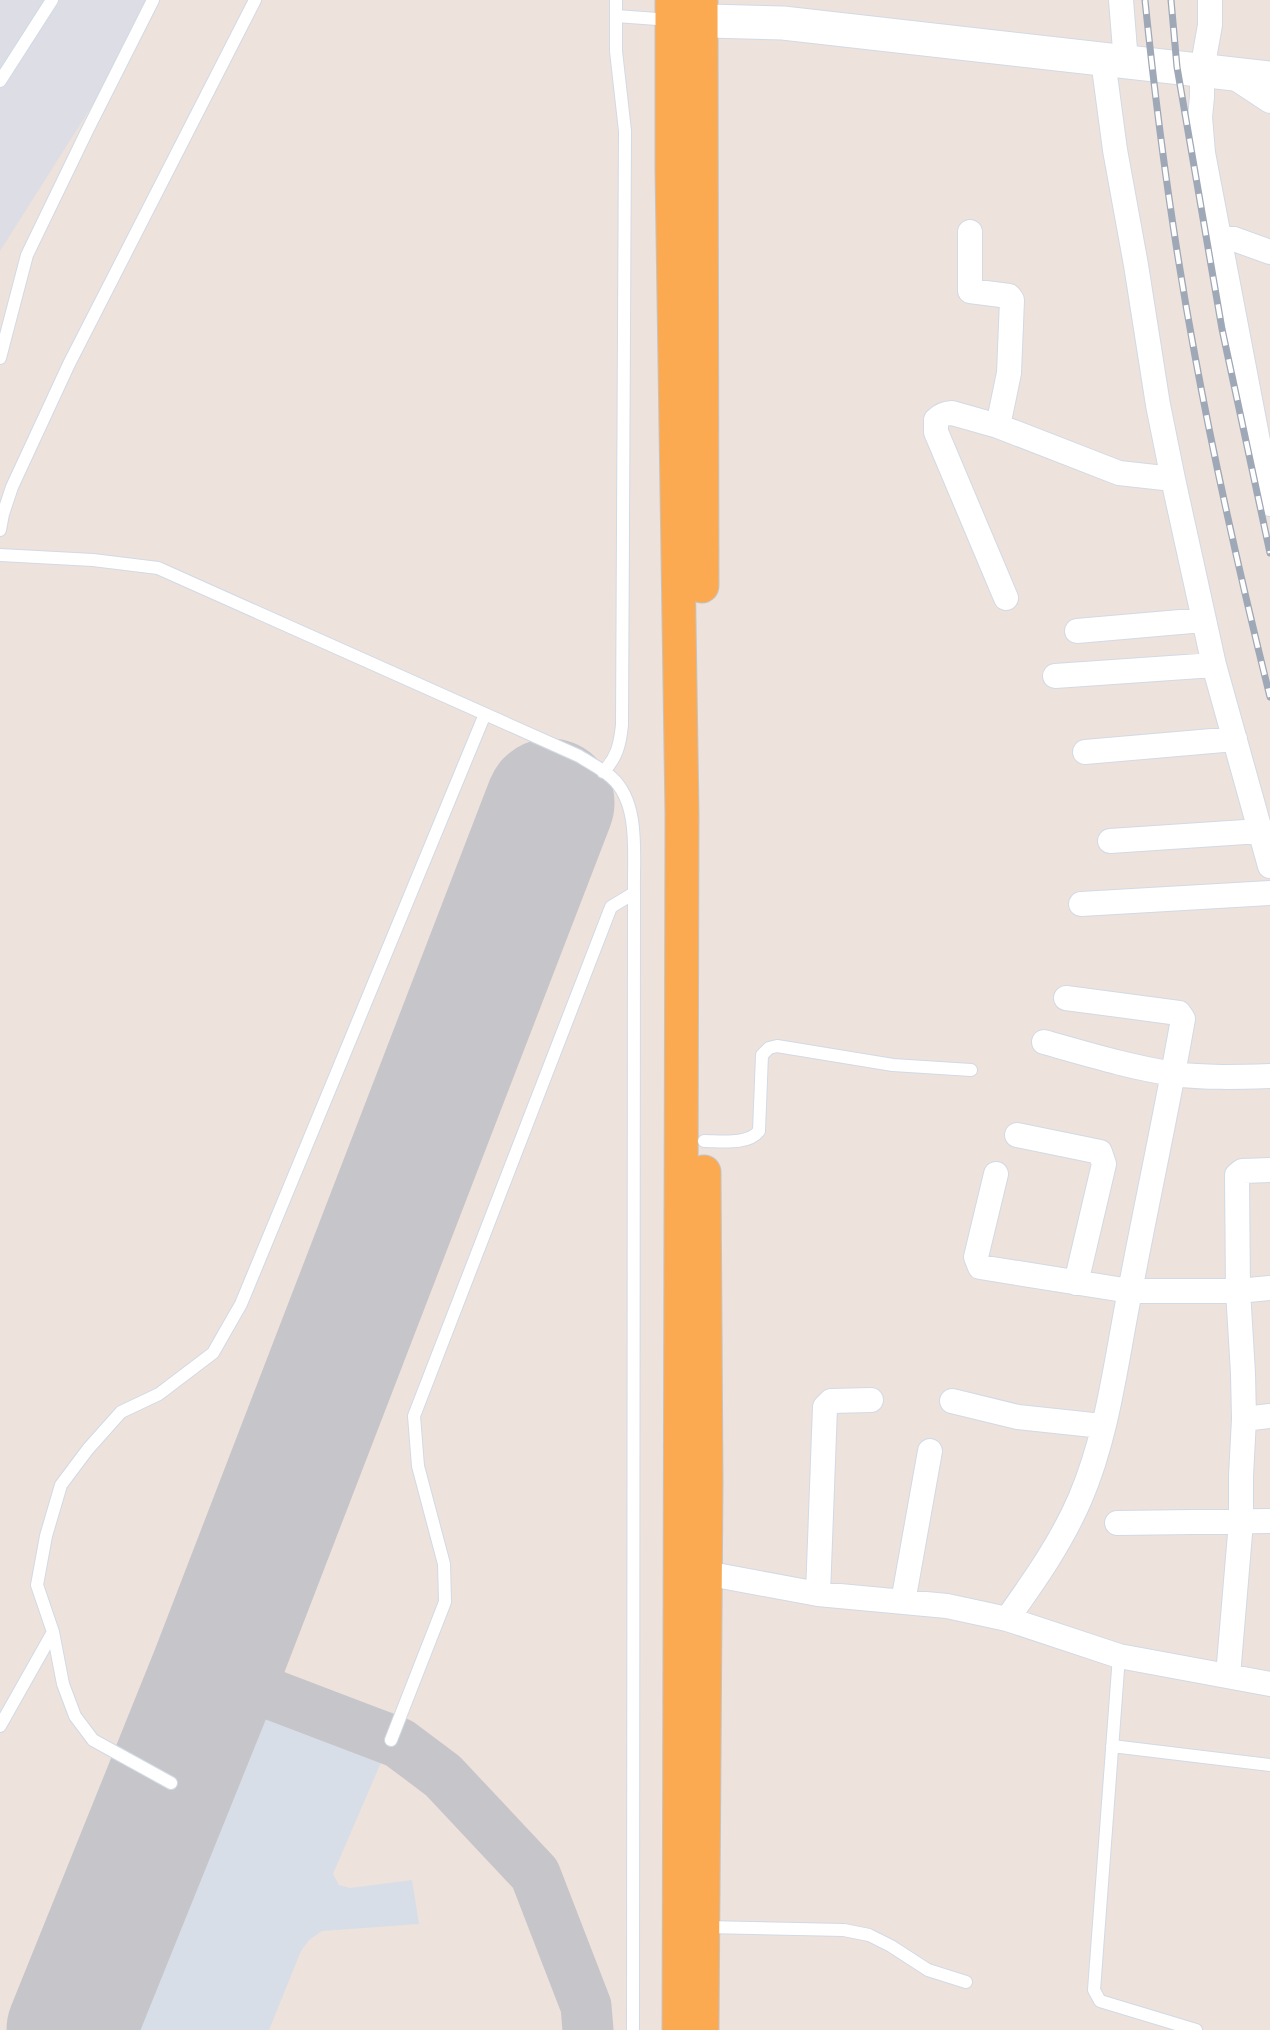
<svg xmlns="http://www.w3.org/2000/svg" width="1270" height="2030" viewBox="0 0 1270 2030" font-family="'PT Sans Narrow',sans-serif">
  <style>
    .industrial { fill: #dddde6 }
    .airport { fill: #d7dee7 }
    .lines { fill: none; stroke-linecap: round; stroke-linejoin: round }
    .taxiway { stroke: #c6c5ca; stroke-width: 51 }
    .runway { stroke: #c6c5ca; stroke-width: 129 }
    .lane-casing { stroke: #d1dae5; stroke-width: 14 }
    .street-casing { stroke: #d1dae5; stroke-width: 26 }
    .secondary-casing { stroke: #d1dae5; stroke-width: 35 }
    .primary-casing { stroke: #c4c4c4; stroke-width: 35 }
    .lane { stroke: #fff; stroke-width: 12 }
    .street { stroke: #fff; stroke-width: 24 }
    .secondary { stroke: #fff; stroke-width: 33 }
    .primary { stroke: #fcaa52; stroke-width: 33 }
    .rail-casing { stroke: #9ea8b7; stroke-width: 7 }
    .rail { stroke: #fff; stroke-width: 4.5; stroke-dasharray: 14; stroke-linecap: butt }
  </style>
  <rect width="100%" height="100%" fill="#eee2dc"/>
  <!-- industrial -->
  <path class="industrial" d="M0 0H159L0 251Z"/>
  <!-- airport -->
  <path class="airport" d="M275 1672 401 1716 333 1874 339 1885 350 1888 412 1880 419 1924 322 1931 309 1940 301 1951 269 2030H128Z"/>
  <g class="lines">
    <!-- taxiway -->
    <path class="taxiway" d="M215 1673 399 1743 443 1776 535 1874 586 2006 588 2030"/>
    <!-- runway -->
    <path class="runway" d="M71 2030 215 1673 550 803"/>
    <!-- lane casing -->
    <g class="lane-casing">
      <path id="lane" d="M616 16 671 20
        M0 81 52 0
        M0 358 27 255 87 131 153 0
        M0 530 3 514 12 487 69 364 255 0
        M0 555 93 560 158 568 579 756C590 763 602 769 611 777 641 803 633 857 634 893L633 2030
        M603 772C617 758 620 744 622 725L625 131 616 51V0
        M704 1141C721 1141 748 1145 759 1131L762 1055 769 1048 777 1046 893 1065 971 1070
        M1119 1656 1094 1990 1100 2001 1196 2030
        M0 1726 53 1632
        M391 1740 445 1602 444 1564 418 1466 414 1416 611 907 634 893
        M1112 1746 1270 1765
        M171 1783 93 1740 75 1716 63 1684 53 1632 37 1585 46 1536 61 1485 88 1449 121 1412 159 1394 213 1353 241 1304 485 714
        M704 1927 844 1930 869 1935 891 1946 928 1970 966 1982"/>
    </g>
    <!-- street casing -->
    <g class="street-casing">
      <path id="street" d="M1121 0 1126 62
        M1210 0V25L1202 70V97L1200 117 1203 153 1270 504
        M1103 60 1115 150 1136 265 1158 405 1173 479 1214 665 1270 866
        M1232 76 1270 101
        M970 232V291L1009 296 1012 300 1009 373 998 426
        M1218 237 1234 239 1270 252
        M1006 598 936 432V420C941 415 945 413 952 413L998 426 1119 473 1173 479
        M1077 631 1203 620
        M1055 676 1214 665
        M1085 752 1235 739
        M1110 841 1260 831
        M1081 904 1270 893
        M1044 1042C1087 1054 1129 1067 1174 1074 1205 1078 1238 1077 1270 1076
        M1017 1135 1100 1152 1104 1164 1076 1283
        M996 1174 976 1257 980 1267 1130 1291H1238L1270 1288
        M952 1401 1018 1417 1102 1426
        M1244 1419 1270 1416
        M1117 1523 1270 1521
        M692 1567 705 1573 818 1594 947 1606 1007 1619 1119 1656 1270 1684
        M818 1594 825 1407 831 1401 871 1400
        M903 1602 930 1451
        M1007 1619C1034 1581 1061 1543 1080 1499 1108 1434 1116 1361 1130 1291 1147 1201 1167 1110 1183 1019L1179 1013 1066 998
        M1228 1676 1241 1522V1476L1244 1419 1243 1373 1238 1291 1237 1175 1242 1171 1270 1170"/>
    </g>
    <!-- secondary casing -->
    <g class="secondary-casing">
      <path id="secondary" d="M672 20 783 23 1270 78"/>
    </g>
    <!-- primary casing -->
    <g class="primary-casing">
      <path id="primary" d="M672 0V170L682 814 679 2030
        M701 0 702 586
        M702 2030 706 1481 704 1172"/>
    </g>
    <!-- lane -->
    <use href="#lane" class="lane"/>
    <!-- street -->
    <use href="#street" class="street"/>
    <!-- secondary -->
    <use href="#secondary" class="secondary"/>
    <!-- primary -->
    <use href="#primary" class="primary"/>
    <!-- rail casing -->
    <g class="rail-casing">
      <path id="rail" d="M1145 0C1157 119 1173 238 1195 356 1216 470 1242 584 1270 697
        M1171 0 1177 67 1222 329 1270 553"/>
    </g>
    <!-- rail -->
    <use href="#rail" class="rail"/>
  </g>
</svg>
